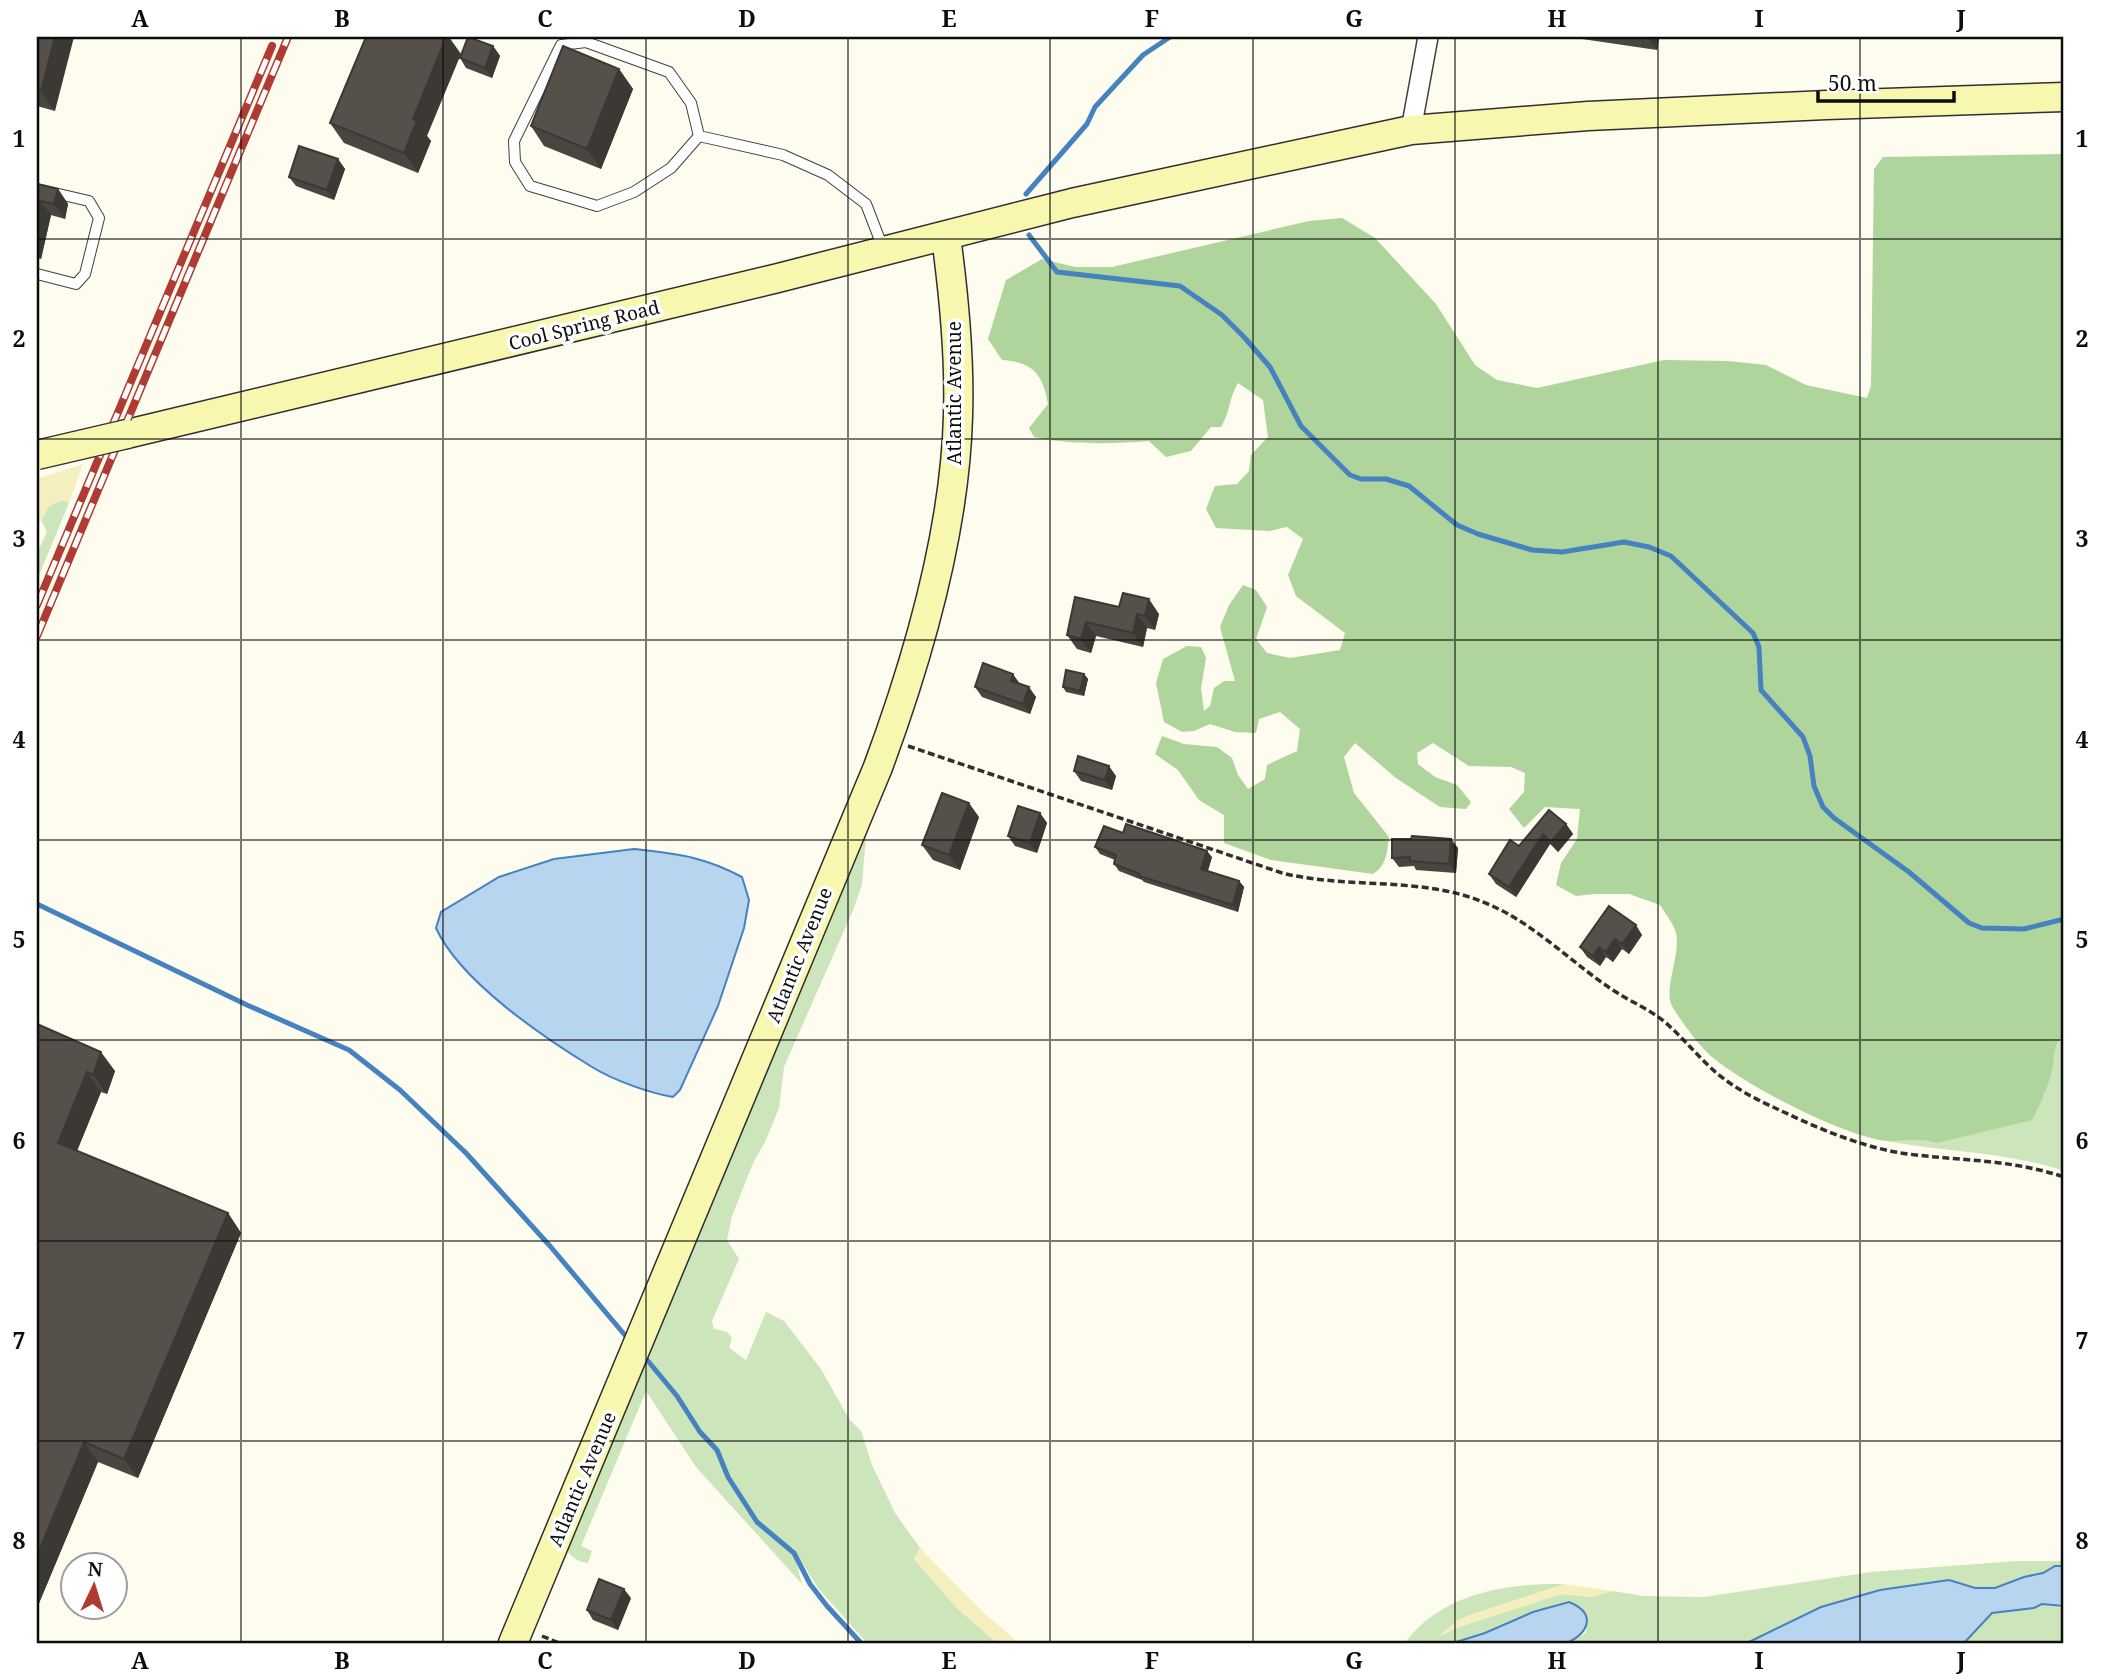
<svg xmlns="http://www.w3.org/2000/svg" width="2101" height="1680" viewBox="0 0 2101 1680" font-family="'Noto Serif',serif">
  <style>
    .green { fill: #cce5bb }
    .forest { fill: #afd49c }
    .sand { fill: #f5efbf }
    .water { fill: #b8d5f0; stroke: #4681c0; stroke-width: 2 }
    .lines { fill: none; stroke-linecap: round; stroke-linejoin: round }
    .stream { stroke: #4681c0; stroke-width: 5 }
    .service-casing { stroke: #404040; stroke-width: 12 }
    .minor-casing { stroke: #404040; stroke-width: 22 }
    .secondary-casing { stroke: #2f2f2f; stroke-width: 31 }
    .path { stroke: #2f2f2f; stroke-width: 3.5; stroke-dasharray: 7 3.5; stroke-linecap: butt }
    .service { stroke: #fff; stroke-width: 10 }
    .minor { stroke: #fff; stroke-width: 19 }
    .secondary { stroke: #f7f7b0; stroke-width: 28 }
    .rail-casing { stroke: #b03b32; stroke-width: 8 }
    .rail { stroke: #fff; stroke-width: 5; stroke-dasharray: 16; stroke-linecap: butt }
    .secondary-bridge-casing { stroke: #2f2f2f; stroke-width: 31; stroke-linecap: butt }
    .secondary-bridge { stroke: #f7f7b0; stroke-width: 28 }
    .wall { fill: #494540 }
    .shaded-wall { fill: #3c3834 }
    .building { fill: #55504a; stroke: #3c3834; stroke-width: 2 }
    .grid { fill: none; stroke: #0d0d0d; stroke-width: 2; stroke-opacity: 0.55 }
    .labels { text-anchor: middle; stroke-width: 7; stroke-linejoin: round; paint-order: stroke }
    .street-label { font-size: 19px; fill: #0d0d0d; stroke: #fff }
    .neatline { fill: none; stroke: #0d0d0d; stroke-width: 2.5 }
    .grid-label { font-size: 23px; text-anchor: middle; font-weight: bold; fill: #0d0d0d }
  </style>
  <rect width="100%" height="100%" fill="#fdfcef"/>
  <!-- green -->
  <path class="green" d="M62 500 69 503 37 580V553L47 532 41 520 49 506Z
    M868 814 862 884 854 908 784 1067 779 1108 765 1142 753 1163 732 1216 727 1240 739 1259 712 1321 714 1329 727 1332 732 1338 729 1348 746 1360 766 1312 784 1321 821 1369 849 1419 861 1431 872 1465 895 1513 920 1548 914 1559 957 1608 997 1643H867L818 1588 792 1546 802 1584 696 1467 646 1391 581 1546 592 1551 588 1563C578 1562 570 1557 566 1548Z
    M2064 1034V1171C2005 1151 1941 1152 1880 1140L1922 1138 1937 1142 2044 1096 2052 1070 2055 1044Z
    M2016 1561H2064V1566H2055L2043 1573 2024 1577 1995 1588H1975L1949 1580 1880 1590 1821 1607 1747 1643H1567L1586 1633 1587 1624 1569 1602 1533 1612 1485 1633 1453 1643H1405C1441 1593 1508 1583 1565 1584L1470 1615 1457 1621 1440 1636 1459 1627 1561 1594 1592 1597 1612 1591 1644 1596 1704 1597 1871 1572Z
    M2042 1604 2064 1606V1643H1964L1992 1613 2033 1608Z"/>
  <!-- forest -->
  <path class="forest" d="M2064 154V1034C2051 1048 2056 1054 2052 1071 2048 1088 2040 1104 2032 1120L1937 1143C1916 1136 1898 1143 1879 1140 1834 1131 1747 1086 1712 1057 1700 1047 1680 1020 1672 1006 1663 989 1681 956 1676 933 1673 923 1665 913 1660 905L1629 894H1594L1576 896 1556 885 1561 863 1577 839 1580 809 1545 807 1524 828 1509 809 1524 792 1525 773 1511 767 1469 766 1433 743 1417 753 1418 764 1435 777 1457 785 1471 802 1466 809 1440 807 1396 778 1355 743 1344 757 1354 793 1389 837C1387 852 1387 865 1373 874L1271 860 1224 843V815L1199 800 1178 770 1155 754 1162 736 1184 744 1217 747 1232 758 1238 775 1248 789 1265 779 1267 765 1297 751 1300 729 1280 712 1259 719 1256 733 1235 732 1210 724 1194 731 1182 732 1164 722 1156 683 1163 659 1187 646 1201 647 1206 658 1201 688 1204 711 1210 706 1214 688 1224 681H1235L1220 627 1229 605 1243 585 1256 590 1267 607 1256 639 1267 653 1290 658 1340 650 1345 633 1296 596 1288 575 1303 539 1287 527 1269 531 1216 528 1206 509 1215 486 1237 484 1249 471 1251 455 1268 437 1263 400 1238 383C1229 398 1230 412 1221 427H1211L1191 451 1166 457 1149 441C1110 444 1073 445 1034 437L1029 428 1048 404C1043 374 1033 362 1002 360L988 339 1006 280 1042 259 1075 267H1112L1309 221 1342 218 1375 238 1436 304 1475 365 1497 380 1537 388 1664 360 1728 361 1766 365 1806 385 1867 398 1871 386 1874 169 1883 157Z"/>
  <!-- sand -->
  <path class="sand" d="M83 464 69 503 62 500 49 506 41 520 37 524C37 508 40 493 37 479Z
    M920 1548 983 1612 1019 1643H997L957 1608 914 1559Z
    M1565 1584 1612 1591 1592 1597 1561 1594 1459 1627 1436 1638 1457 1621 1470 1615Z"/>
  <!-- water -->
  <path class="water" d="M634 849C677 854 703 856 742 877L749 900 744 928 718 1006 680 1090 673 1097C649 1093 613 1080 592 1067 543 1037 460 981 436 928L441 912 499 877 554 859Z
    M2055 1566H2064V1606L2042 1604 2034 1608 1992 1613 1964 1643H1747L1821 1607 1880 1590 1949 1580 1975 1588H1995L2024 1577 2043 1573Z
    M1569 1602C1596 1613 1590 1632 1567 1643H1453L1485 1633 1533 1612Z"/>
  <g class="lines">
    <!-- stream -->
    <path class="stream" d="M1026 194 1087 124 1095 107 1143 55 1170 37
      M1029 235 1057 272 1180 286 1222 315 1244 337 1270 367 1301 426 1350 475 1361 479H1386L1409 486 1457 525 1478 534 1532 550 1562 552 1624 542 1649 547 1671 556 1753 633 1759 647 1761 690 1803 737 1810 756 1814 786 1823 807 1834 818 1909 872 1969 923 1982 928 2024 929 2064 919
      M37 904 247 1005 349 1050 400 1090 466 1153 550 1246 629 1340
      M643 1355 677 1396 700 1432 717 1450 728 1477 757 1522 794 1553 810 1584 827 1606 861 1643"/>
    <!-- service casing -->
    <g class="service-casing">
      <path id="service" d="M586 42 669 72 691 103 699 136 671 168 634 192 597 206 530 186 515 162 514 141 561 45Z
        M699 136 783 155 828 175 866 204 883 248
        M37 189 89 201 99 218 85 274 76 284 37 274"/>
    </g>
    <!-- minor casing -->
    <g class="minor-casing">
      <path id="minor" d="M1411 130 1428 37"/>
    </g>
    <!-- secondary casing -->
    <g class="secondary-casing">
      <path id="secondary" d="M127 434 778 278 1072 203 1411 130 1588 116 1826 105 2064 97
        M513 1643 878 767C918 659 955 532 958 416 960 356 954 296 946 237"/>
    </g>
    <!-- path -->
    <path class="path" d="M908 746 1282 873C1350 890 1425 875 1490 905 1535 924 1575 966 1616 992 1633 1003 1651 1010 1666 1023 1682 1037 1695 1053 1711 1068 1728 1084 1751 1097 1773 1107 1815 1127 1862 1148 1908 1154 1962 1161 2010 1159 2064 1177
      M542 1636 559 1643"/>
    <!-- service -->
    <use href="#service" class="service"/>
    <!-- minor -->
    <use href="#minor" class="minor"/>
    <!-- secondary -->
    <use href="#secondary" class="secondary"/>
    <!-- rail casing -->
    <g class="rail-casing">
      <path id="rail" d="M37 605 272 46
        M37 636 288 37"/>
    </g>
    <!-- rail -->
    <use href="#rail" class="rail"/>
    <!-- secondary-bridge casing -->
    <g class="secondary-bridge-casing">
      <path id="secondary-bridge" d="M37 455 127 434"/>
    </g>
    <!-- secondary-bridge -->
    <use href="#secondary-bridge" class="secondary-bridge"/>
  </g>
  <!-- wall -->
  <path class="wall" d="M37 37 55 111 37 106Z
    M1581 37H1659L1657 50 1582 39Z
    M493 46 500 56 492 78 466 68 460 58Z
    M619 69 633 89 601 169 544 146 531 126Z
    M330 123 427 136 431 141 418 173 344 143Z
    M338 159 345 169 334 200 296 186 289 177Z
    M37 184 58 189 68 204 65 219 51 215 41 259 37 258Z
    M1075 597 1119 607 1159 614 1155 630 1147 628 1143 647 1096 636 1091 653 1077 649 1067 635Z
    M1084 674 1088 679 1084 696 1066 692 1063 687Z
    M1020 684 1036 697 1030 714 982 697 975 687Z
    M1074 771 1116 776 1112 790 1081 781Z
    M1040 813 1047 823 1037 853 1015 846 1008 836Z
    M979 817 960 870 933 860 922 845Z
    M1566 824 1573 834 1558 852 1550 844 1516 897 1496 884 1489 874 1519 846Z
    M1123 833 1212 857 1208 871 1239 881 1244 887 1238 912 1144 882 1142 880 1119 871 1114 864 1115 860 1100 854 1095 847Z
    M1458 848 1456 873 1416 870 1414 866 1399 867 1392 858Z
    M1609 906 1642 935 1629 954 1622 949 1613 962 1606 957 1600 966 1587 957 1580 947Z
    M37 1024 115 1071 107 1094 101 1092 77 1151 228 1213 241 1233 138 1478 98 1462 37 1608Z
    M631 1598 618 1630 593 1620 587 1610Z"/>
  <!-- shaded-wall -->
  <path class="shaded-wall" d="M55 37H74L55 111 41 91Z
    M446 37H449L461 54 427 136 431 141 418 173 404 153 413 119Z
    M1648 37H1659L1657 50Z
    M493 46 500 56 492 78 485 68Z
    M619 69 633 89 601 169 587 149Z
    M338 159 345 169 334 200 327 190Z
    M58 189 68 204 65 219 54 204Z
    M40 201 51 215 41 259 37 253V216Z
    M1149 599 1159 614 1155 630 1145 616Z
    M1137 614 1147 628 1143 647 1133 633Z
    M1086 622 1096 636 1091 653 1081 639Z
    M1013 674 1020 684 1011 681Z
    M1084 674 1088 679 1084 696 1080 691Z
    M1029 687 1036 697 1030 714 1023 704Z
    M1109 766 1116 776 1112 790 1105 780Z
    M969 803 979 817 960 870 949 855Z
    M1040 813 1047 823 1037 853 1030 843Z
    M1566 824 1573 834 1558 852 1551 842Z
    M1543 834 1550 844 1516 897 1509 887Z
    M1451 839 1458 848 1456 873 1449 864Z
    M1207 851 1212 857 1206 875 1201 869Z
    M1239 881 1244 887 1238 912 1233 905Z
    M1636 925 1642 935 1629 954 1622 944Z
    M1615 939 1622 949 1613 962 1606 952Z
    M1599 947 1606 957 1600 966 1593 956Z
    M101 1052 115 1071 107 1094 93 1075Z
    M87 1072 101 1092 72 1163 58 1143Z
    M228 1213 241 1233 138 1478 124 1459Z
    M84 1442 98 1462 37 1608V1556Z
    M624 1589 631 1598 618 1630 611 1620Z"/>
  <!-- building -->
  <path class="building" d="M37 37H55L41 91 37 90Z
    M366 37H446L413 119 417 121 404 153 330 123Z
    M468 37 493 46 485 68 460 58Z
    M563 46 619 69 587 149 531 126Z
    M299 146 338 159 327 190 289 177Z
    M37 184 58 189 54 204 40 201 37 216Z
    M1123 593 1149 599 1145 616 1137 614 1133 633 1086 622 1081 639 1067 635 1075 597 1119 607Z
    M983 663 1013 674 1011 681 1029 687 1023 704 975 687Z
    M1066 670 1084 674 1080 691 1063 687Z
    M1078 756 1109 766 1105 780 1074 771Z
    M942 793 969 803 949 855 922 845Z
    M1018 806 1040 813 1030 843 1008 836Z
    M1549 810 1566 824 1551 842 1543 834 1509 887 1489 874 1510 840 1519 846Z
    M1126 824 1207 851 1201 869 1239 881 1233 905 1139 876 1140 874 1114 864 1116 855 1095 847 1104 826 1123 833Z
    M1412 836 1451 839 1449 864 1410 861V857L1392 858V839H1411Z
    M1609 906 1636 925 1622 944 1615 939 1606 952 1599 947 1593 956 1580 947Z
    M37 1024 101 1052 93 1075 87 1072 58 1143 228 1213 124 1459 84 1442 37 1556Z
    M599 1579 624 1589 611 1620 587 1610Z"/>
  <!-- grid -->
  <path class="grid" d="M241 37V1643M443 37V1643M646 37V1643M848 37V1643M1050 37V1643M1253 37V1643M1455 37V1643M1658 37V1643M1860 37V1643M37 239H2064M37 439H2064M37 640H2064M37 840H2064M37 1040H2064M37 1241H2064M37 1441H2064"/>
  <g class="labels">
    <!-- street labels -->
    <g class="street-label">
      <text transform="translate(584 325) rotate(-14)" y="7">Cool Spring Road</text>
      <text transform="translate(954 393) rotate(-90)" y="7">Atlantic Avenue</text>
      <text transform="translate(799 955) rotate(-68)" y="7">Atlantic Avenue</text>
      <text transform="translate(582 1479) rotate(-67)" y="7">Atlantic Avenue</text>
    </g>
  </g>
  <!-- border -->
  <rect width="2101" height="1680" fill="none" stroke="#ffffff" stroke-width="77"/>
  <!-- north arrow -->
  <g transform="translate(94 1586) rotate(4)"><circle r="33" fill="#ffffff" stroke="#9e9e9e" stroke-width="2"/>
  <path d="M0-5L12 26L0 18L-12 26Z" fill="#b03b32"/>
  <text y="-10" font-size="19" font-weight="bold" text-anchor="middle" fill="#0d0d0d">N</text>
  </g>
  <!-- scale -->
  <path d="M1818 91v10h136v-10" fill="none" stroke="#0d0d0d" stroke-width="3.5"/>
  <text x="1828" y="91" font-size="21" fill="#0d0d0d" stroke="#ffffff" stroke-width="5" paint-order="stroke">50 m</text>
  <rect x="38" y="38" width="2024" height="1604" class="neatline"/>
  <g class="grid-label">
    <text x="140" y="27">A</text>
    <text x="342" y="27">B</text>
    <text x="545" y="27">C</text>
    <text x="747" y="27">D</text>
    <text x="949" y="27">E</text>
    <text x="1152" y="27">F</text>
    <text x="1354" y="27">G</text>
    <text x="1557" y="27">H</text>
    <text x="1759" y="27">I</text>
    <text x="1961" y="27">J</text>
    <text x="19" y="147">1</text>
    <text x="2082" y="147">1</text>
    <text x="19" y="347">2</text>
    <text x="2082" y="347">2</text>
    <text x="19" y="547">3</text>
    <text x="2082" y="547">3</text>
    <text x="19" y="748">4</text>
    <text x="2082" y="748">4</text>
    <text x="19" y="948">5</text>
    <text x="2082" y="948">5</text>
    <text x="19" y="1149">6</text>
    <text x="2082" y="1149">6</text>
    <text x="19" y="1349">7</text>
    <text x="2082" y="1349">7</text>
    <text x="19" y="1549">8</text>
    <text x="2082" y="1549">8</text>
    <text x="140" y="1669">A</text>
    <text x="342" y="1669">B</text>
    <text x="545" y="1669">C</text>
    <text x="747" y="1669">D</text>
    <text x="949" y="1669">E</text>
    <text x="1152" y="1669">F</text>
    <text x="1354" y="1669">G</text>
    <text x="1557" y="1669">H</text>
    <text x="1759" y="1669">I</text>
    <text x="1961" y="1669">J</text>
  </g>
</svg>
